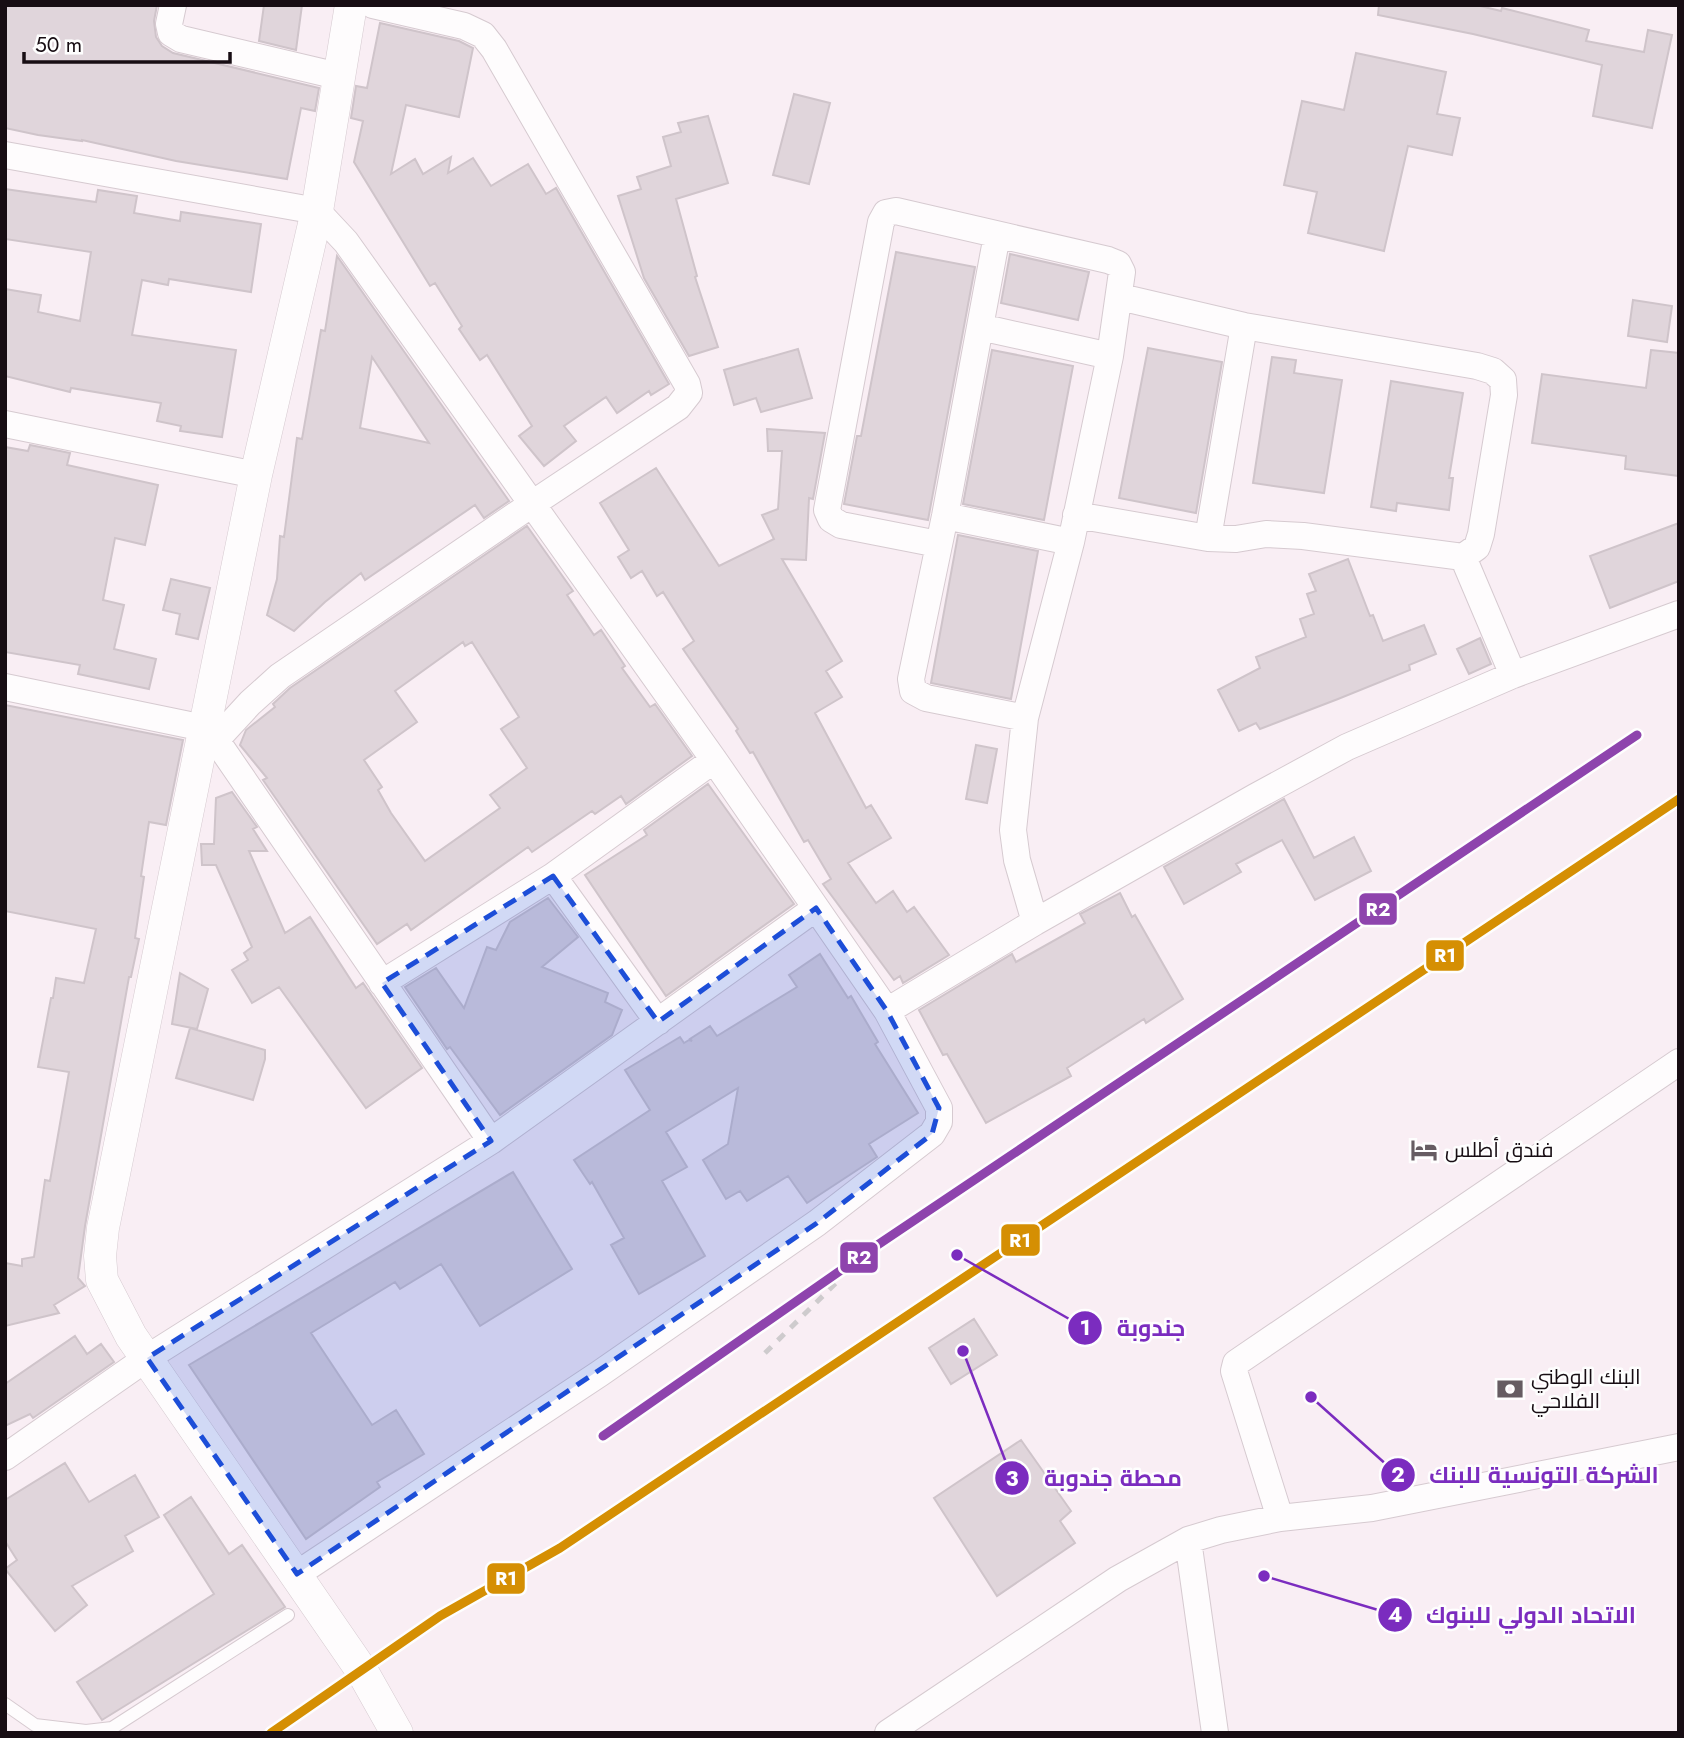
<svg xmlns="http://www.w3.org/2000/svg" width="1684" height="1738" viewBox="0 0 1684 1738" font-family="Jost,Cairo,sans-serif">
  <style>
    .building { fill: #e0d5db; stroke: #cfc4ca; stroke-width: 2; fill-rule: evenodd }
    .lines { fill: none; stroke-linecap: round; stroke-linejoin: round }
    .service-casing { stroke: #d6cad0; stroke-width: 14 }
    .minor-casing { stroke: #d6cad0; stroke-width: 28 }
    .tertiary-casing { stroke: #d6cad0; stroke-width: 33 }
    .service { stroke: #fefcfd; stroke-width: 12 }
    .minor { stroke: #fefcfd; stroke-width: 26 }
    .tertiary { stroke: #fefcfd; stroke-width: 32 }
    .rail { stroke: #cecbcd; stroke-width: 5; stroke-dasharray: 9 9; stroke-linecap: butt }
    .rail-1-casing { stroke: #fefefe; stroke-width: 14 }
    .rail-2-casing { stroke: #fefefe; stroke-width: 14 }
    .rail-1 { stroke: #d58f03; stroke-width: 9 }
    .rail-2 { stroke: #8e44ad; stroke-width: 9 }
    .marked { fill: #1d4ed8; fill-opacity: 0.2; stroke: #1d4ed8; stroke-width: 5; stroke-dasharray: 14 9; stroke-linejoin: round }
    .labels { text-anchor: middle; stroke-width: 5; stroke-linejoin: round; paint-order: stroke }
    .poi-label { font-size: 21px; fill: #170d13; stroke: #fefefe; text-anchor: start }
    .leader { fill: none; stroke: #7b2cbf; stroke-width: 2.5 }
    .callout-dot { fill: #7b2cbf; stroke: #fefefe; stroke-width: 2.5 }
    .mark-label { font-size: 21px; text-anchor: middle; font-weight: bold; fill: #fff }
    .callout-label { font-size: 23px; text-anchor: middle; font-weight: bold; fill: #7b2cbf; stroke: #fefefe; stroke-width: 5; stroke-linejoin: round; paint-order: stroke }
    .line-badge { stroke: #fefefe; stroke-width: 2.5 }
    .badge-label { font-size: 19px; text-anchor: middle; font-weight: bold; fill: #fff }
  </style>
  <rect width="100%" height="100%" fill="#f9eef4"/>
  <!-- building -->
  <path class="building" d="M5 5H157L154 21 156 37 162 46 173 53 319 88 315 111 301 108 287 179 176 161 82 140V141L38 135 5 128Z
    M264 5H302L296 50 259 41Z
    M1379 5H1476L1501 11 1502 8 1589 30 1586 41 1644 52 1648 30 1672 35 1652 128 1593 116 1602 65 1473 34 1378 15Z
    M380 23 459 41 473 48 459 117 406 105 391 174 415 159 423 174 451 157 448 173 473 158 491 186 528 164 546 194 556 188 669 384 651 395 649 391 617 413 606 397 564 426 576 441 544 466 519 436 532 426 487 355 480 360 459 329 462 326 435 283 430 286 354 162 363 121 351 118 356 86 367 88Z
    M1356 53 1446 72 1437 114 1460 118 1452 155 1408 146 1384 251 1308 233 1317 192 1284 185 1302 101 1344 110Z
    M794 94 830 103 809 184 773 175Z
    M708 116 728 183 676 199 697 276 695 277 718 347 689 356 644 278 618 196 641 189 637 177 671 166 663 137 681 132 678 123Z
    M5 189 96 202 98 190 137 196 134 213 180 221 181 212 261 224 251 292 169 279 168 285 142 280 132 335 236 350 222 437 180 431 181 426 157 421 161 403 71 388 70 392 5 376V289L41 295 38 312 80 321 91 252 5 239Z
    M896 252 975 267 928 520 844 504 857 436H861Z
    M1010 254 1089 272 1078 320 1001 303Z
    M337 256 509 501 484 518 475 505 365 580 361 573 325 602 294 631 267 615 277 579 280 536 284 537 297 438 302 439 321 330 325 331ZM372 357 429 443 360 428Z
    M1633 300 1672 306 1667 342 1628 336Z
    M1148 348 1222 362 1196 513 1119 498Z
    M798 349 812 398 761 412 756 398 734 405 724 370Z
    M992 350 1073 366 1044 520 963 504Z
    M1651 350 1679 353V476L1625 469 1626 456 1532 443 1542 374 1646 388Z
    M1272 357 1296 360 1294 373 1342 380 1324 493 1253 483Z
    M1391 381 1463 393 1449 478H1453L1449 510 1397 503 1396 511 1371 507Z
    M767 429 825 433 813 499 809 498 806 560 782 559 842 661 826 671 842 697 815 713 866 808 871 805 891 838 848 863 876 903 893 891 907 912 914 907 949 955 903 983 900 976 894 980 823 884 831 879 808 840 804 842 753 752 750 753 736 731 738 729 683 649 694 641 663 592 657 596 642 571 631 578 618 557 629 550 600 503 656 468 719 566 774 539 762 515 778 509 782 451H768Z
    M30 445 70 453 67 465 158 485 145 545 115 538 103 600 124 605 114 649 156 659 149 689 78 674 80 665 5 652V447L28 451Z
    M1679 523V581L1610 608 1590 556Z
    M527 526 573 591 567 595 594 635 601 630 625 666 622 668 650 707 655 704 692 756 626 804 621 796 595 814 592 811 532 852 528 847 411 930 407 924 377 944 263 780 267 778 240 745 246 730 275 707 273 704 290 688ZM463 642 465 646 472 642 519 717 501 729 527 768 490 795 500 808 425 861 391 813 378 790 382 787 364 760 417 722 395 691Z
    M958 535 1038 551 1011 699 931 683Z
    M1348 559 1370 616 1373 615 1383 641 1424 625 1436 654 1409 665 1410 670 1338 699 1260 729 1256 723 1239 731 1218 690 1260 668 1256 657 1306 637 1300 619 1314 614 1307 594 1316 591 1309 574Z
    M171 579 210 588 198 639 176 634 180 614 163 610Z
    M1480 638 1491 664 1469 674 1457 649Z
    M5 705 183 740 166 825 149 822 141 876 144 877 135 938 139 939 131 977H129L85 1226 78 1278 85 1286 54 1305 59 1313 5 1326V1263L22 1266V1259L34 1257 45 1180 50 1181 69 1072 38 1067 51 998H53L56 978 84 983 96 929 5 911Z
    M976 745 997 749 987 803 966 799Z
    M708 784 794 904 666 996 585 875 647 835 644 830Z
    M232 792 257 827 253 829 267 851H249L285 933 310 917 356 988 363 983 422 1068 366 1108 279 987 252 1003 232 970 248 960 244 953 252 947 216 865H202L201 844H214L216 798Z
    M1284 799 1314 858 1354 837 1371 871 1315 900 1282 840 1236 864 1241 872 1184 904 1164 867Z
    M1120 893 1132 917 1135 915 1183 999 1146 1023 1144 1019 1067 1068 1071 1076 986 1123 947 1054 943 1055 919 1010 1012 954 1016 962 1085 923 1080 914Z
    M548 898 578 937 542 967 608 993 605 1002 622 1010 612 1035 500 1115 450 1047 447 1049 405 987 436 968 464 1008 487 947 496 950 510 922Z
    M820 954 848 998 851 996 878 1042 875 1044 918 1113 869 1144 877 1157 807 1203 788 1176 747 1201 740 1191 726 1199 703 1160 728 1144 738 1088 666 1132 687 1167 662 1181 705 1256 639 1294 611 1245 624 1238 592 1182 590 1184 574 1160 650 1110 625 1070 680 1037 684 1043 689 1040 692 1041 690 1039 710 1026 717 1036 797 987 789 975Z
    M180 973 208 989 197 1029 172 1024Z
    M190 1028 265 1050V1059L253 1100 176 1078Z
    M513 1172 572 1269 480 1326 441 1264 400 1289 395 1282 311 1333 372 1425 396 1410 424 1454 377 1482 380 1487 306 1539 189 1365Z
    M974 1319 997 1355 951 1384 929 1348Z
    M75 1336 87 1354 101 1344 114 1362 33 1418 30 1414 5 1426V1384Z
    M1021 1440 1071 1511 1060 1521 1075 1543 997 1596 934 1498Z
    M65 1463 89 1502 135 1475 159 1517 125 1536 133 1551 72 1586 87 1605 55 1631 5 1569 17 1560 5 1541V1500Z
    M191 1497 229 1554 242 1545 285 1607 102 1720 77 1682 214 1594 164 1515Z"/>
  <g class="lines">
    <!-- service casing -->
    <g class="service-casing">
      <path id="service" d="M5 1704 35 1725 86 1731 112 1728 288 1615"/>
    </g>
    <!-- minor casing -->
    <g class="minor-casing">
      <path id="minor" d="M173 5 169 24 171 33 181 39 338 76
        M5 155 317 211 346 242 714 760 887 1011 939 1108V1122L932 1134 817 1223 599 1374 297 1574
        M997 235 945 516 911 679 913 691 926 698 1025 718
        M980 327 1110 356
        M5 424 256 475
        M1076 515 1208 538 1236 539 1266 534 1303 536 1463 557 1477 547 1481 534 1504 395 1503 380 1493 371 1477 366 1244 326 1120 297
        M945 516 1071 542
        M1208 538 1244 326
        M938 544 841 525 831 519 827 510 881 222 886 213 896 211 1108 260 1118 264 1122 272 1110 356 1071 542 1025 718 1013 830 1017 860 1035 922
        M1463 557 1513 675
        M5 687 204 728 216 740 491 1141
        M216 740 250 703 280 676 532 504 678 407 689 393 687 384 494 49 483 35 464 26 373 5
        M553 876 658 1022
        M382 983 553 876 714 760
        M887 1011 1035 922 1255 797 1347 747 1513 675 1679 614
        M5 1457 147 1358 491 1141 816 908
        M1280 1518 1234 1371 1236 1363 1679 1062
        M1188 1540 1215 1733
        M888 1733 1118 1579 1188 1540 1221 1530 1280 1518 1372 1508 1679 1447"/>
    </g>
    <!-- tertiary casing -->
    <g class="tertiary-casing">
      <path id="tertiary" d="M351 5 317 211 256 475 103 1228 100 1256 102 1280 131 1336 362 1671 397 1733"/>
    </g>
    <!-- service -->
    <use href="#service" class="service"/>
    <!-- minor -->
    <use href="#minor" class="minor"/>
    <!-- tertiary -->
    <use href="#tertiary" class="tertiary"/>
    <!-- rail -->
    <path class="rail" d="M765 1353 837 1282
      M603 1436 870 1250 1637 735"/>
    <!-- rail-1 casing -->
    <g class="rail-1-casing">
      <path id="rail-1" d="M271 1733 440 1616 560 1548 1679 799"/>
    </g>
    <!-- rail-2 casing -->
    <g class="rail-2-casing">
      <path id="rail-2" d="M603 1436 870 1250 1637 735"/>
    </g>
    <!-- rail-1 -->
    <use href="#rail-1" class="rail-1"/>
    <!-- rail-2 -->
    <use href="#rail-2" class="rail-2"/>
  </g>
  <!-- marked area -->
  <path class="marked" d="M553 876 658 1022 816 908 887 1011 939 1108 932 1134 817 1223 297 1574 147 1358 491 1141 382 983Z"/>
  <!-- icons -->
  <defs>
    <g id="hotel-bare" transform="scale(2.1)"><path d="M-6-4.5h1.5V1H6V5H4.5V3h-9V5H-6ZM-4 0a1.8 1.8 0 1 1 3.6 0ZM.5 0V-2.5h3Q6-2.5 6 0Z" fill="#665c62" stroke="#fefefe" stroke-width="2.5" paint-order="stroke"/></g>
    <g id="bank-bare" transform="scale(2.1)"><path d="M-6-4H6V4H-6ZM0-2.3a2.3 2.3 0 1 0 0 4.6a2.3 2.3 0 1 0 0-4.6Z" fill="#665c62" stroke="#fefefe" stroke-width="2.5" paint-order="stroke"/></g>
  </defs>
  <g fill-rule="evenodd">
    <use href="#hotel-bare" x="1424" y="1150"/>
    <use href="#bank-bare" x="1510" y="1389"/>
  </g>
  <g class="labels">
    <!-- poi labels -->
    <g class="poi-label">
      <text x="1445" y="1157">فندق أطلس</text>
      <text x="1531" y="1384">البنك الوطني<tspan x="1531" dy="24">الفلاحي</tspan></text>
    </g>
  </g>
  <!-- callouts -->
  <path class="leader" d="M957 1255L1085 1328M1311 1397L1398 1475M963 1351L1012 1478M1264 1576L1395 1615"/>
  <g class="callout-dot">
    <circle cx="957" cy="1255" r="7"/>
    <circle cx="1311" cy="1397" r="7"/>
    <circle cx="963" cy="1351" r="7"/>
    <circle cx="1264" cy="1576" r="7"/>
    <circle cx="1085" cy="1328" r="18"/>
    <circle cx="1398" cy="1475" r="18"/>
    <circle cx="1012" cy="1478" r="18"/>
    <circle cx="1395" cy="1615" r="18"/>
  </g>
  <g class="mark-label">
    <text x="1085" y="1335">1</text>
    <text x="1398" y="1482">2</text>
    <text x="1012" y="1486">3</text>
    <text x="1395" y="1622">4</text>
  </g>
  <g class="callout-label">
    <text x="1151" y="1336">جندوبة</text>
    <text x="1544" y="1483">الشركة التونسية للبنك</text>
    <text x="1113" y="1486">محطة جندوبة</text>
    <text x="1531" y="1623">الاتحاد الدولي للبنوك</text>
  </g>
  <g class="line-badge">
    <rect x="1358" y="892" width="40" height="34" rx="7" fill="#8e44ad"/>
    <rect x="1425" y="939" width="40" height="33" rx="7" fill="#d58f03"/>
    <rect x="1000" y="1223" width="41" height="34" rx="7" fill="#d58f03"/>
    <rect x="839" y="1241" width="40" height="33" rx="7" fill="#8e44ad"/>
    <rect x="486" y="1562" width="40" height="33" rx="7" fill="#d58f03"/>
  </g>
  <g class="badge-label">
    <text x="1378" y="916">R2</text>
    <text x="1445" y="962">R1</text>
    <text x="1020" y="1247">R1</text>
    <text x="859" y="1264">R2</text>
    <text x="506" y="1585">R1</text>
  </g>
  <!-- border -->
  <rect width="1684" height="1738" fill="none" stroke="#170d13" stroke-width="14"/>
  <!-- scale -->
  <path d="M24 52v10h206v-10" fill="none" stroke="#170d13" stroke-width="3.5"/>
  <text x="35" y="52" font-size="21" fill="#170d13" stroke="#fefefe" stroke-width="5" paint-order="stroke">50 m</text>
</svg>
